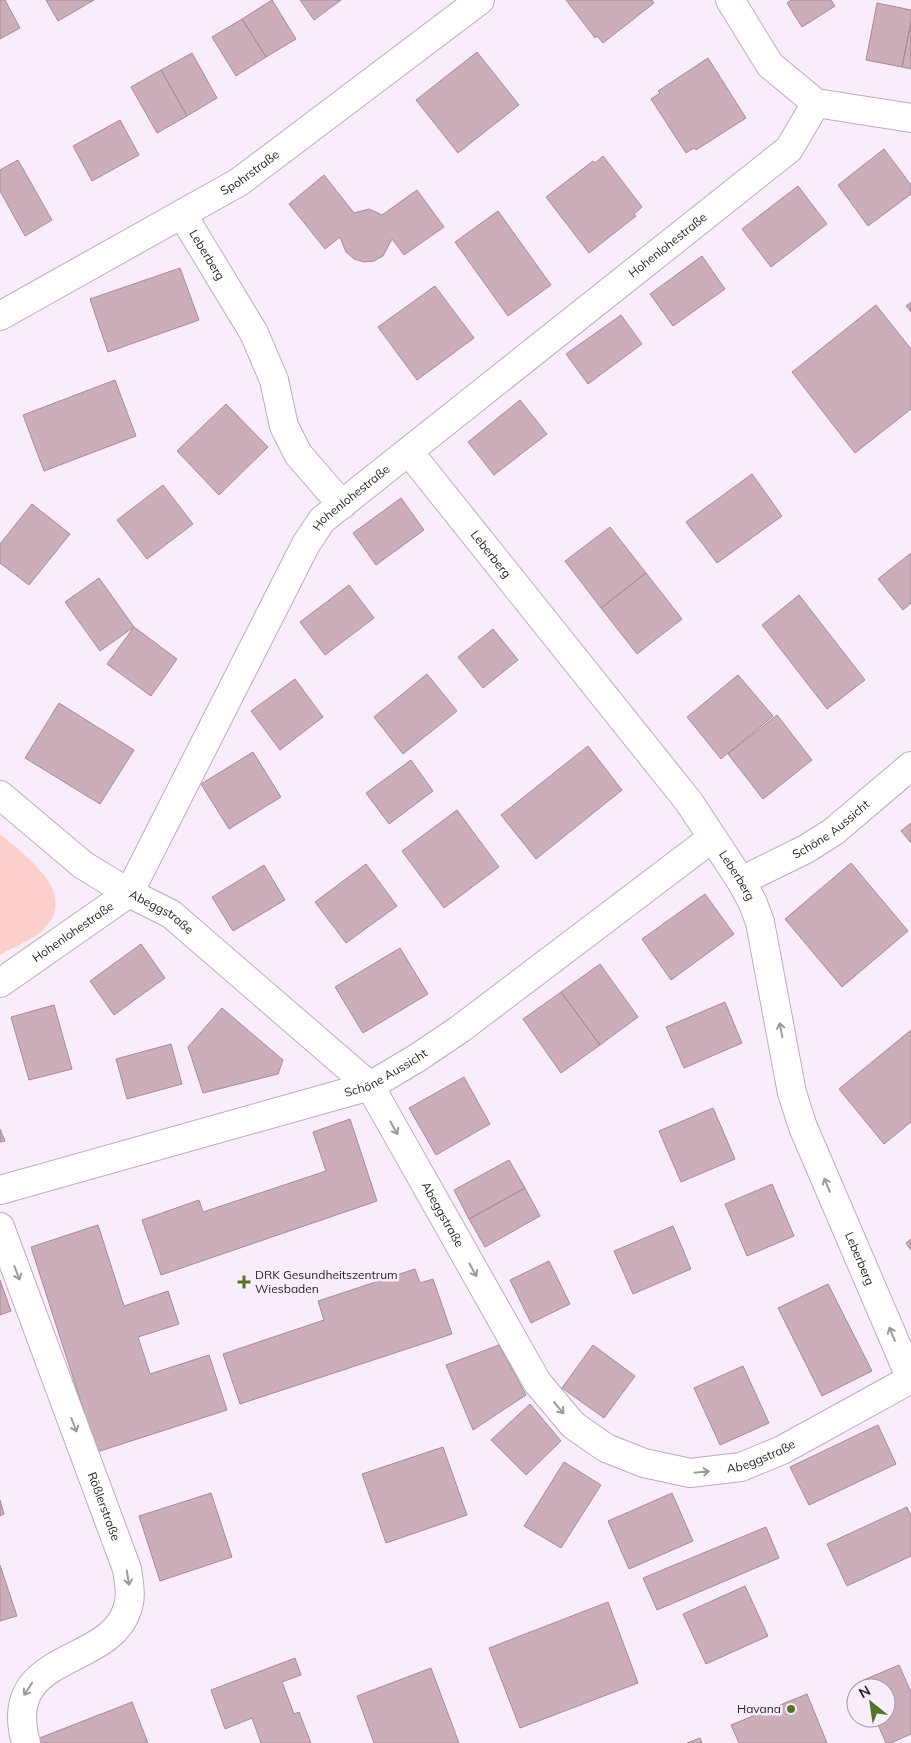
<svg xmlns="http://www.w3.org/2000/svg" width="911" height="1743" viewBox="0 0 911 1743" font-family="Mulish,sans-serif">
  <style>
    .green { fill: #fbd0ca }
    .building { fill: #ccaeba; stroke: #a78a95 }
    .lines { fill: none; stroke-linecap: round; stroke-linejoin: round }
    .minor-casing { stroke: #bcaac1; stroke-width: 30 }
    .minor { stroke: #fff; stroke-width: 28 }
    .oneway { stroke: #9c999d }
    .poi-dot { fill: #547329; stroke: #f9edfc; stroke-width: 2 }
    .labels { text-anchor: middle; stroke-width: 5; stroke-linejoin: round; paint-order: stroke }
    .street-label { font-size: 12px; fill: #241d25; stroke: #f9edfc }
    .poi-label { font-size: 12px; fill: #241d25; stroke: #f9edfc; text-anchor: start }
  </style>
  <rect width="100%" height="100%" fill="#f9edfc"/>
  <!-- green -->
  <path class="green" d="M0 834C25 856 80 893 44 929 33 940 13 947 0 955Z"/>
  <!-- building -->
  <path class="building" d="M0 0H5L20 28 0 39Z
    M46 0H94L58 21Z
    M272 0 296 39 266 57 242 19Z
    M300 0H341L314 20Z
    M566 0H652L654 3 603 43 597 36 595 38Z
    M791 0H831L835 6 802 27 787 3Z
    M877 3 911 10V22L902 67 866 60Z
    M242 19 266 57 236 76 212 37Z
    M911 22V69L902 67Z
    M477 52 519 105 458 153 416 100Z
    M192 53 217 98 187 116 161 70Z
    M708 58 746 118 696 150 694 148 686 153 651 99 660 93 658 91Z
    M161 70 187 116 157 133 131 87Z
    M120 120 139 155 92 181 73 146Z
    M884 149 911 185V194L868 226 838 185Z
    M603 156 642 207 634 214 636 216 589 253 546 197 593 161 595 163Z
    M18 160 52 220 25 236 0 191V170Z
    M324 175 354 213 369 209 382 215 417 190 444 227 404 255 392 239 383 256 374 261 364 262 354 259 346 252 340 237 325 249 289 204Z
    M798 186 827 224 771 267 742 229Z
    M498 211 551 285 508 316 455 242Z
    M702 256 725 289 673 326 650 294Z
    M180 268 199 320 108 352 90 299Z
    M435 286 474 338 417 380 378 327Z
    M911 302V312L906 306Z
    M876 305 911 349V409L855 453 792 372Z
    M621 315 642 344 588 384 566 354Z
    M115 380 136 436 44 471 23 415Z
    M520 400 547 434 494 475 468 442Z
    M226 404 268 447 219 495 177 451Z
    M752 474 782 516 717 563 686 522Z
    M163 485 193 524 147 559 117 520Z
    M401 498 424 530 376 565 353 533Z
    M32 504 70 534 29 585 0 563V544Z
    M610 527 646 573 601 608 565 561Z
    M911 553V603L903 610 878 579Z
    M646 573 682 619 637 654 601 608Z
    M99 578 134 627 100 651 65 602Z
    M349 585 374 618 325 655 300 622Z
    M799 595 865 680 827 709 762 625Z
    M134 627 177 659 151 696 107 664Z
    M493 629 518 660 483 688 458 657Z
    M427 674 457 711 403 754 374 717Z
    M738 675 773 716 721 759 687 717Z
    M295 679 323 717 280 750 251 711Z
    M59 703 134 750 100 804 25 758Z
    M777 715 812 760 763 799 728 754Z
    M588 746 622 790 536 859 501 815Z
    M253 752 281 797 229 829 201 784Z
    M411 760 433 791 389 824 366 793Z
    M457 810 499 867 444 908 402 851Z
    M911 823V843L901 831Z
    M851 863 908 931 842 987 785 919Z
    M366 864 397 906 346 943 315 902Z
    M264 865 285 900 233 931 212 897Z
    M705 894 734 934 671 980 642 939Z
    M141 944 165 978 114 1015 90 981Z
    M400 948 428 994 363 1033 335 987Z
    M600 964 638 1017 600 1045 561 992Z
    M561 992 600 1045 561 1073 523 1019Z
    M725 1002 742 1043 684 1068 666 1027Z
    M54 1005 72 1069 29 1080 11 1017Z
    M222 1008 283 1060 278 1074 203 1093 188 1047Z
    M911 1030V1122L884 1144 839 1089Z
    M171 1044 182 1084 127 1099 116 1059Z
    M464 1077 490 1124 436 1155 409 1108Z
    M713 1108 735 1159 681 1182 659 1131Z
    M350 1119 377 1201 161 1275 142 1220 199 1200 203 1212 326 1171 313 1132Z
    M0 1129 5 1141 0 1142Z
    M509 1160 525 1188 469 1219 454 1190Z
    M772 1184 794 1236 747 1256 725 1204Z
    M525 1188 540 1216 485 1247 469 1219Z
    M98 1225 124 1306 168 1291 179 1324 138 1337 150 1374 209 1355 227 1410 97 1452 31 1247Z
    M673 1226 691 1269 633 1294 614 1251Z
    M911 1239V1250L906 1243Z
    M549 1261 570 1304 531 1323 510 1280Z
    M415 1269 420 1283 433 1279 452 1334 240 1404 223 1354 324 1320 318 1301Z
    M0 1280 11 1311 0 1315Z
    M828 1284 872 1371 822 1396 778 1308Z
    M499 1345 526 1395 473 1430 446 1365Z
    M593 1345 635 1376 604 1418 562 1388Z
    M743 1366 769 1423 720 1445 694 1388Z
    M530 1404 561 1441 526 1475 491 1440Z
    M878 1425 896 1464 809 1505 790 1467Z
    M443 1447 467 1515 386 1543 362 1474Z
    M564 1462 601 1485 561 1548 524 1526Z
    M211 1493 232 1557 160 1581 139 1516Z
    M672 1493 693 1541 629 1569 608 1521Z
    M0 1500 4 1514 0 1516Z
    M907 1507 911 1516V1556L847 1586 827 1544Z
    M766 1527 779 1558 657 1610 643 1578Z
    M0 1565 17 1616 0 1621Z
    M745 1586 768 1636 706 1664 683 1614Z
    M608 1602 638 1683 520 1728 489 1648Z
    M295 1658 301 1675 282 1682 294 1714 299 1712 311 1743H261L252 1718 225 1729 211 1690Z
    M899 1665 911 1692V1734L891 1743H886L875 1718H886V1688H862L859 1682Z
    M431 1668 459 1743H374L357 1696Z
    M807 1694 827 1743H739L731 1725Z
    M132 1702 148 1743H39L37 1739Z
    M700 1738 702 1743H687Z"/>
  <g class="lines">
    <!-- minor casing -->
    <g class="minor-casing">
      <g id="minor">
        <path d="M730 0 770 65 816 103 911 118"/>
        <path id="s1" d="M182 214 254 333 274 380 284 426 298 454 342 505"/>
        <path id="s2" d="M0 316 239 182 480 0"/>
        <path id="s3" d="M409 452 689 802 741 881 752 901 760 922 792 1093 803 1127 911 1379"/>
        <path id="s4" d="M0 795 83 865 129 893 171 914 370 1086 537 1382 573 1425 606 1448 644 1463 690 1473 741 1467 782 1450 911 1379"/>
        <path id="s5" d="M741 881 806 849 833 832 911 766"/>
        <path id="s6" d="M0 983 129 893 306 544 322 520 789 149 816 103"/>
        <path id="s7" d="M0 1190 370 1086 417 1058 460 1029 712 838"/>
        <path id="s8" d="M0 1227 127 1569C129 1583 132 1597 127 1610 108 1668 0 1651 26 1743"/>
      </g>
    </g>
    <!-- minor -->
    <use href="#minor" class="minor"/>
  </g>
  <!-- one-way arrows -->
  <defs><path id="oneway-shaft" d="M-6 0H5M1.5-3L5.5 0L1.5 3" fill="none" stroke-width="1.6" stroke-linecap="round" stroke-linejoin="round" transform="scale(1.25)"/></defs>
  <g class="oneway">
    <use href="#oneway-shaft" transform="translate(781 1030) rotate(-101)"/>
    <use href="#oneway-shaft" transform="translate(394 1128) rotate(61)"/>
    <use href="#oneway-shaft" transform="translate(827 1185) rotate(-113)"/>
    <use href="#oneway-shaft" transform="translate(473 1270) rotate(61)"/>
    <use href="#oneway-shaft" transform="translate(17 1273) rotate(69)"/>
    <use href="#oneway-shaft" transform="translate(892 1334) rotate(-113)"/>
    <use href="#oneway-shaft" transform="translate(559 1408) rotate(50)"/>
    <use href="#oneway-shaft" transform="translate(74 1425) rotate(69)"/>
    <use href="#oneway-shaft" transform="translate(702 1472) rotate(-6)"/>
    <use href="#oneway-shaft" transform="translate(128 1578) rotate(81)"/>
    <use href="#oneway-shaft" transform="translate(28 1689) rotate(123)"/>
  </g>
  <!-- markers -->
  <g class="poi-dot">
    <path d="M241.5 1274.5h5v5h5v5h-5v5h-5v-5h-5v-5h5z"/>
    <circle cx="791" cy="1709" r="5"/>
  </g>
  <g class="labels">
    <!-- street labels -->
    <g class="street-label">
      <text dy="4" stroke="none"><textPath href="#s2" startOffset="288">Spohrstraße</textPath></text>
      <text dy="4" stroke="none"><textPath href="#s6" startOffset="1019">Hohenlohestraße</textPath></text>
      <text dy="4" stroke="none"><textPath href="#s1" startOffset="48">Leberberg</textPath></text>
      <text dy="4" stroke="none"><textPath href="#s6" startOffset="614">Hohenlohestraße</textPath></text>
      <text dy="4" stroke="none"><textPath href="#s3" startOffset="131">Leberberg</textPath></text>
      <text dy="4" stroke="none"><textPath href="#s5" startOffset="104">Schöne Aussicht</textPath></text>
      <text dy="4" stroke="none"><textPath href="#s3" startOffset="536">Leberberg</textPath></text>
      <text dy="4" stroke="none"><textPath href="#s4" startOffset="200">Abeggstraße</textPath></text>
      <text dy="4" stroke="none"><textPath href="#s6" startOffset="89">Hohenlohestraße</textPath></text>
      <text dy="4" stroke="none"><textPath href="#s7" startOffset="404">Schöne Aussicht</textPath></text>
      <text dy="4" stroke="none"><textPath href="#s4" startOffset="620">Abeggstraße</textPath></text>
      <text dy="4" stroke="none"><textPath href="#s3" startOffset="941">Leberberg</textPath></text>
      <text dy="4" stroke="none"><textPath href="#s4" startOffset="1070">Abeggstraße</textPath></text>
      <text dy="4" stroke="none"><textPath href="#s8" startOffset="298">Rößlerstraße</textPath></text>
    </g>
    <!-- poi labels -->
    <g class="poi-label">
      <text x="255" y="1279">DRK Gesundheitszentrum<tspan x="255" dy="14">Wiesbaden</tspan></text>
      <text x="781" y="1713" text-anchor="end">Havana</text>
    </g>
  </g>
  <!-- north arrow -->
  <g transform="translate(871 1703) rotate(330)"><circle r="24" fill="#f9edfc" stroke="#a49aa6"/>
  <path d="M0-4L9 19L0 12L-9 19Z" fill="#547329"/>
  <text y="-8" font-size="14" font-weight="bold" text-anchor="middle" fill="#241d25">N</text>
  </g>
</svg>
